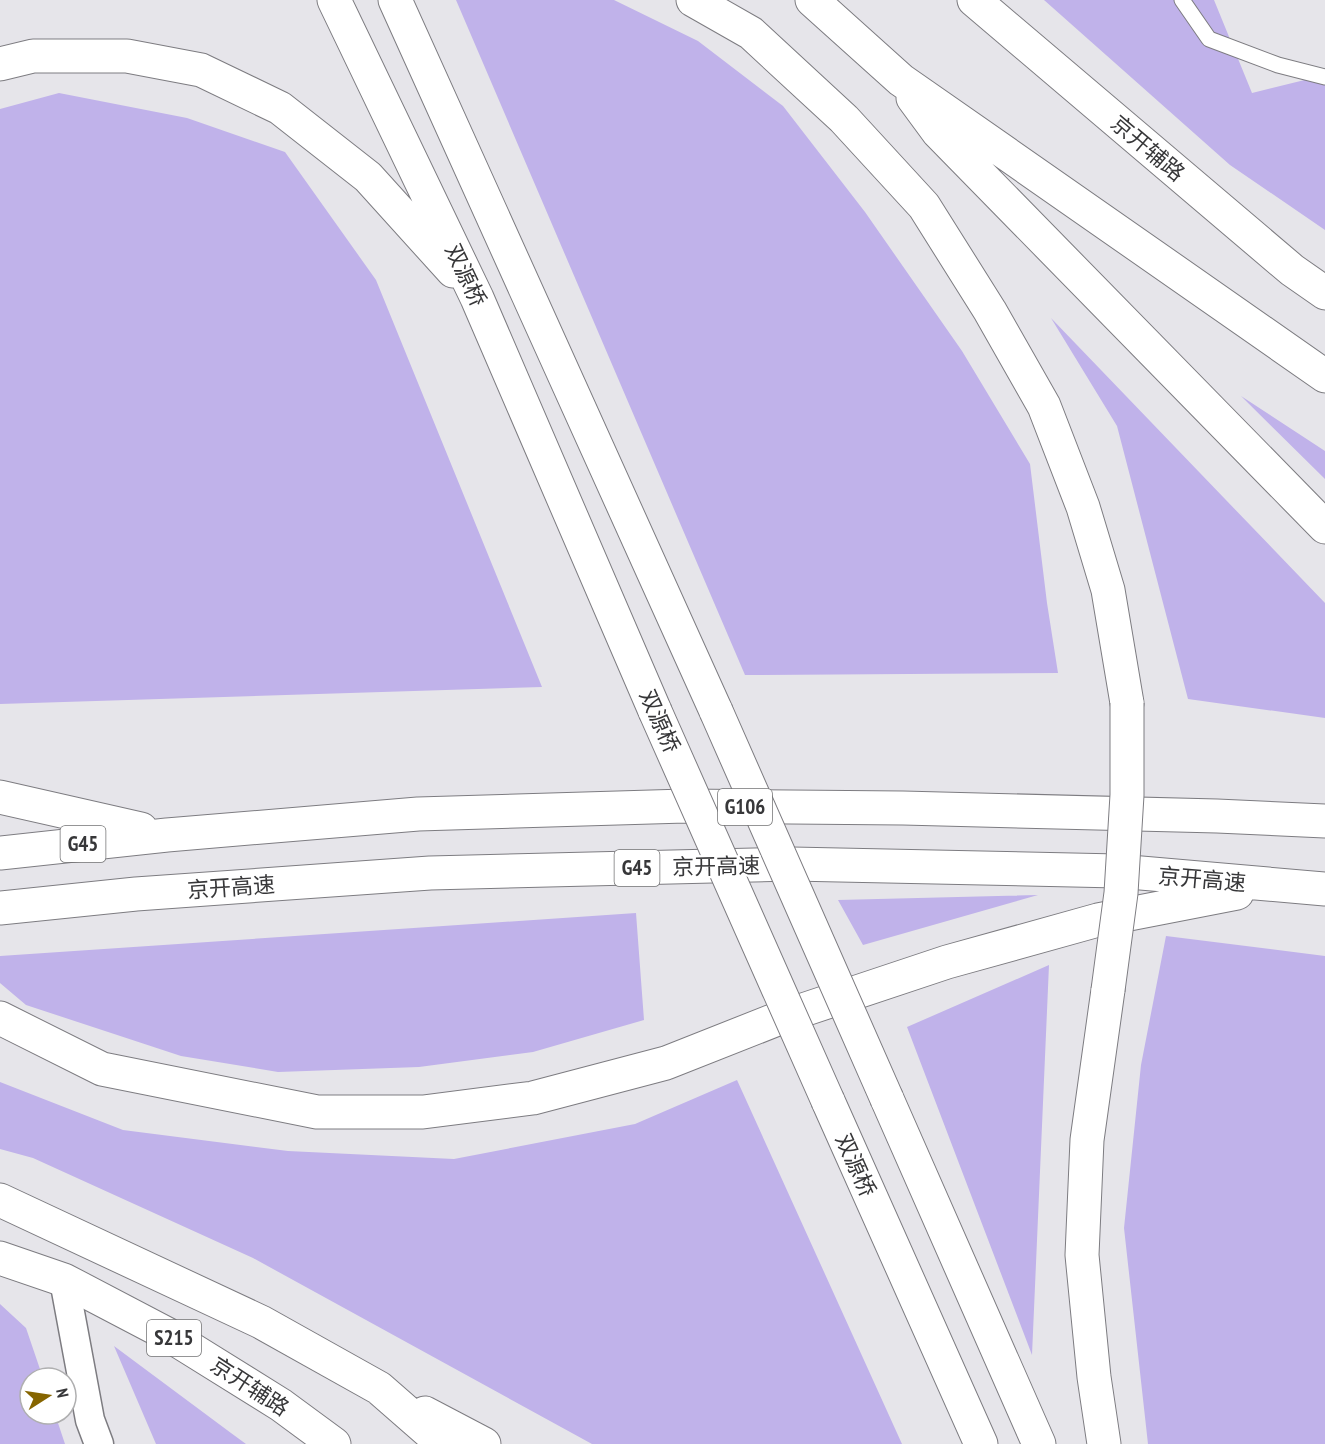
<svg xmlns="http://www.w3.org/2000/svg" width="1325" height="1444" viewBox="0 0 1325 1444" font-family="'PT Sans Narrow','Noto Sans SC',sans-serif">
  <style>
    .green { fill: #c0b2ea }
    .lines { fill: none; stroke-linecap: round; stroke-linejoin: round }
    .lane-casing { stroke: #7d7c81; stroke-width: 17 }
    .street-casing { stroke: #7d7c81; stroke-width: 31 }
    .primary-casing { stroke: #7d7c81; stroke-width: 35 }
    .highway-casing { stroke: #7d7c81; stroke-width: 35 }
    .lane { stroke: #fff; stroke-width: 15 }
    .street { stroke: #fff; stroke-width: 28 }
    .primary { stroke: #fff; stroke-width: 33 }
    .highway { stroke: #fff; stroke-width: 33 }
    .highway-bridge-casing { stroke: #7d7c81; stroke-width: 35; stroke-linecap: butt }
    .highway-bridge { stroke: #fff; stroke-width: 33 }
    .labels { text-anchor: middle; stroke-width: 4.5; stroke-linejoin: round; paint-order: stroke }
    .shield { fill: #fff; stroke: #737374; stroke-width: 1.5 }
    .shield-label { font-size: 21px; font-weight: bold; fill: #373739 }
    .street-label { font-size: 22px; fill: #373739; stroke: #fff }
  </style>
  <rect width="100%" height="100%" fill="#e6e5ea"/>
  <!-- green -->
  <path class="green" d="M456 0H614L698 41 783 106 865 212 962 351 1030 464 1047 603 1058 673 745 675Z
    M1044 0H1214L1252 93 1325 75V230L1230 165Z
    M59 93 187 118 285 152 376 280 542 687 0 704V109Z
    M1051 318 1325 603V718L1188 699 1117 426Z
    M1241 396 1325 451V479Z
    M1038 895 863 945 838 900Z
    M636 913 644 1020 533 1052 419 1067 278 1072 181 1056 26 1005 0 983V956Z
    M1166 936 1325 956V1444H1148L1124 1228 1141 1065Z
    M1049 965 1032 1355 907 1027Z
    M737 1080 902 1444H592L253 1258 33 1158 0 1149V1082L123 1130 288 1151 454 1159 635 1124Z
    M0 1304 26 1328 43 1378H30V1414H55L65 1444H0Z
    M114 1346 231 1433 246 1444H156Z"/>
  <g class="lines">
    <!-- lane casing -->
    <g class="lane-casing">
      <path id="lane" d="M1182 0 1209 39 1278 65 1325 77"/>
    </g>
    <!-- street casing -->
    <g class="street-casing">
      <path id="street" d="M64 1280 90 1420 99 1444"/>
    </g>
    <!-- primary casing -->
    <g class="primary-casing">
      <path id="primary" d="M974 0 1292 270 1325 293
        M0 1258 64 1280 167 1334 281 1405 334 1444"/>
    </g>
    <!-- highway casing -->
    <g class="highway-casing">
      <path id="highway" d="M334 0 477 298 655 711
        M395 0 716 711
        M693 0 751 33 844 119 924 206 990 311 1044 406 1083 507 1108 590 1127 703
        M812 0 901 80 1325 376
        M0 64 33 56H127L201 70 280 108 368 177 453 271
        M913 98 938 132 1325 527
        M0 797 141 829
        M0 853 167 835 418 814 685 806 903 808 1217 816 1325 821
        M0 908 136 894 430 873 792 864 1118 871 1325 889
        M0 1018 102 1069 317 1112H423L533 1098 666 1063 785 1016 947 962 1098 920 1237 893
        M887 1099 1039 1444
        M828 1101 981 1444
        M0 1200 261 1322 379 1388 443 1444
        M425 1413 484 1444
        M1104 1444 1094 1377 1082 1255 1087 1140 1108 990"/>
    </g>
    <!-- lane -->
    <use href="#lane" class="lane"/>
    <!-- street -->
    <use href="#street" class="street"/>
    <!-- primary -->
    <use href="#primary" class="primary"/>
    <!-- highway -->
    <use href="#highway" class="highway"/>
    <!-- highway-bridge casing -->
    <g class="highway-bridge-casing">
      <path id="highway-bridge" d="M655 711 828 1101
        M716 711 887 1099
        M1108 990 1121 893 1127 795V703"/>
    </g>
    <!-- highway-bridge -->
    <use href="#highway-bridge" class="highway-bridge"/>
  </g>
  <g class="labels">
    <!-- shield labels -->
    <g class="shield">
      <rect x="718" y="789" width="54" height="36" rx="4.5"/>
      <rect x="60.5" y="826" width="45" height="36" rx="4.5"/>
      <rect x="614.5" y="850" width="45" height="36" rx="4.5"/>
      <rect x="147" y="1320" width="54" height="36" rx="4.5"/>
    </g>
    <g class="shield-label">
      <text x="745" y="814">G106</text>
      <text x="83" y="851">G45</text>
      <text x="637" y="875">G45</text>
      <text x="174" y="1345">S215</text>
    </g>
    <!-- street labels -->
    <g class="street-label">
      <text transform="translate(1148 148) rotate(40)" y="8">京开辅路</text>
      <text transform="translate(466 275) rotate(65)" y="8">双源桥</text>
      <text transform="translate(660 721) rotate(66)" y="8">双源桥</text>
      <text transform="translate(716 866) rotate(-1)" y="8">京开高速</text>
      <text transform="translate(1202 879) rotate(5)" y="8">京开高速</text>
      <text transform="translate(231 887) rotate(-4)" y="8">京开高速</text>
      <text transform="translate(856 1165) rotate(66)" y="8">双源桥</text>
      <text transform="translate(250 1386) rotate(33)" y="8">京开辅路</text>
    </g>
  </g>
  <!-- north arrow -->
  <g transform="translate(48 1396) rotate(78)"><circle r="28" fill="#ffffff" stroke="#afafb0" stroke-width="1.5"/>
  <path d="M0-4.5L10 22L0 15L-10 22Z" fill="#866500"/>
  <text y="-9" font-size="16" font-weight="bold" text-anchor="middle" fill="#373739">N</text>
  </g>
</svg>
